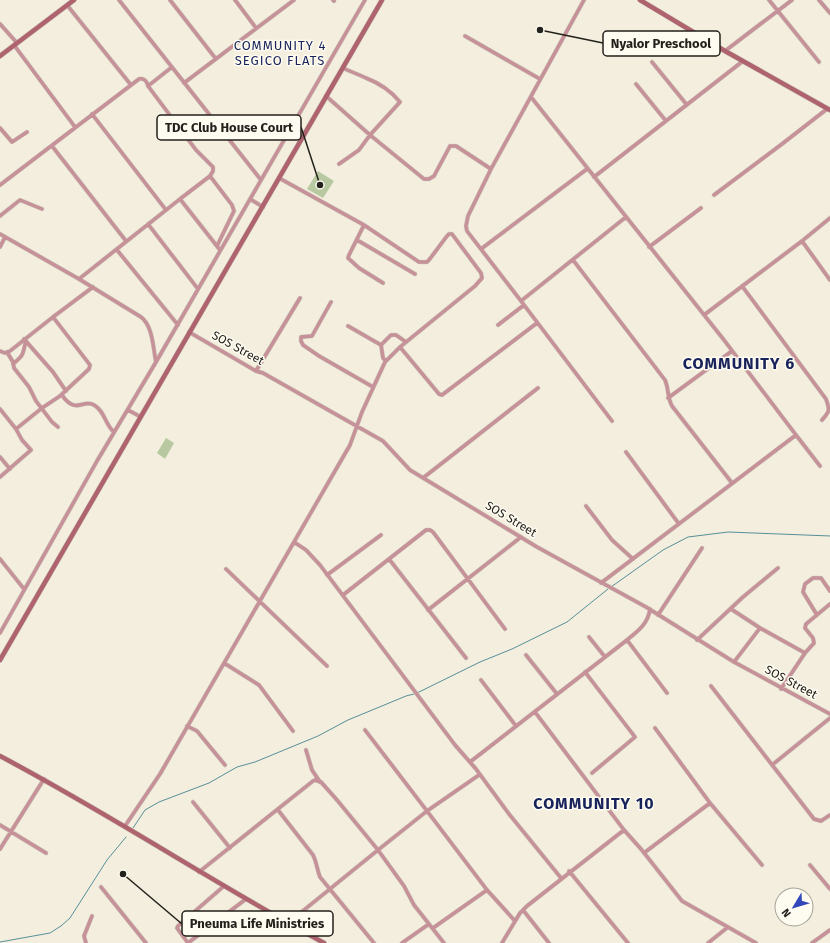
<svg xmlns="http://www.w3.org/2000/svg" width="830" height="943" viewBox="0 0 830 943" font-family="'Fira Sans',sans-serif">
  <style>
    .green { fill: #b8c9a2 }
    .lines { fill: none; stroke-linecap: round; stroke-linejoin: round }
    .stream { stroke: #578f9a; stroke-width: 1 }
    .street-casing { stroke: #cec9ba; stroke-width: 4.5 }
    .secondary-casing { stroke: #cec9ba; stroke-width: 5.5 }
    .street { stroke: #c69198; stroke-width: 3.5 }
    .secondary { stroke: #ae636f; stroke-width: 4.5 }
    .labels { text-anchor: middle; stroke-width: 3; stroke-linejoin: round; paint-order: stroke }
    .street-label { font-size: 12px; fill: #23211b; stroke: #fefbf1 }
    .neighbourhood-label { font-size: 13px; letter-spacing: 1px; fill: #17235a; stroke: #fefbf1 }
    .district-label { font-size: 16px; font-weight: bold; letter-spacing: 1px; fill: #17235a; stroke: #fefbf1 }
    .leader { fill: none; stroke: #23211b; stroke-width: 1.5 }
    .callout-dot { fill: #23211b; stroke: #fefbf1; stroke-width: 1.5 }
    .callout { fill: #fefbf1; stroke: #23211b; stroke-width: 1.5 }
    .callout-label { font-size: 13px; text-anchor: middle; font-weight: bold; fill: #23211b }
  </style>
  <rect width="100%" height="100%" fill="#f3eedd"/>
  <!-- green -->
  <path class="green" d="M318 171 334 181 323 198 307 189Z
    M166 438 174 443 165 459 157 453Z"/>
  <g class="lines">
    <!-- stream -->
    <path class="stream" d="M611 587 663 550 688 537 728 532 830 536
      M417 693 480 662 512 649 567 622 608 589
      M133 828 145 810 159 802 209 783 237 767 255 762 318 736 348 720 406 696 414 694
      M0 942 50 933 61 926 70 918 107 860 126 837"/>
    <!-- street casing -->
    <g class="street-casing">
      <path id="street" d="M119 0 261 180
        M170 0 216 59
        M235 0 256 28
        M333 0 334 1
        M584 0 491 169 468 216 466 226 467 231 521 301 626 217
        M769 0 819 62
        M819 0 830 13
        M67 5 131 85
        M0 24 17 43
        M465 36 540 79
        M14 45 75 127
        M725 51 792 0
        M652 62 687 105
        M184 83 294 0
        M636 84 666 121
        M148 86 172 67
        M326 96 370 135 424 179H429L434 176 450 146H456L491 169
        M531 97 724 340 796 435 601 583
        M92 114 166 210
        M0 128 12 142 27 132
        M52 146 126 241
        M339 164 359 150 370 135 400 102C391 91 379 83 366 78 358 74 351 72 343 68
        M210 176 232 205 234 211 217 246
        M594 177 743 61
        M279 178 364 225 419 262H427L429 260 447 236 449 234H452L481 273 482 278 475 286 400 347
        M0 185 139 79C144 78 147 81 148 86L196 150 213 167V171L210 176 180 199 220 250
        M714 195 782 144 827 109
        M250 199 263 207
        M0 216 20 200 42 209
        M148 224 198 289
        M364 225 349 255 348 258 359 268 383 283
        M0 234 79 279 141 317C153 326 153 348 156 362
        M357 240 415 274
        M802 241 830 280
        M0 247 5 237
        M649 247 701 208
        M481 249 587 169
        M117 250 178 325
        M573 260 665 380C669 389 667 397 672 406L732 483
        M79 279 180 199
        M742 286 826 399C830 410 830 411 822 420
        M521 301 612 421
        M331 302 312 336 301 337V341L303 345 319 356 373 387
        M704 315 802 241 830 218
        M498 325 524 305
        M348 326 381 345 383 358 386 361
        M189 332 256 371 263 373 383 441 410 470 537 547 646 607 734 662 830 714
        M24 339 53 372 66 391
        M381 345 391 335H396L406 342
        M0 351 5 353 10 351 53 317
        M7 352 13 362 14 368 29 387 36 401 52 422 58 427
        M13 364C25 354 22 355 26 341
        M256 371 300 298
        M62 395C64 398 67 402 71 404 78 409 86 400 94 405 105 411 105 425 114 432
        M668 398 732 351
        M0 409 16 429 42 408 60 396 89 369 90 365 53 317 93 287
        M128 410 141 417
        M796 435 820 466
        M626 452 679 524
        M0 457 10 469
        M0 477 31 450 22 440 16 429
        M423 478 538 388
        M586 506 612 540 633 559
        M294 542 306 550 320 565 455 745 476 769 509 814 561 878
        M0 559 24 589
        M389 559 466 658
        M226 569 327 666
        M327 575 381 535
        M343 595 426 530H430L433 532 505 629
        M731 609 760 628 805 653
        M428 610 521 537
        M658 615 702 548
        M817 615 803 592 805 584 813 578H821L830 591
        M0 633 97 461 156 362 365 0
        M589 637 605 657
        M627 640 667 693
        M697 640 743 597 778 568
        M526 655 557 694
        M734 662 760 628
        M224 663 259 685 293 731
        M585 672 635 737 592 773
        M481 680 516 726
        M711 686 814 819 821 821 830 815
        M781 689 805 653 814 643 813 638 805 628 806 624 830 604
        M535 712 624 830 641 849 682 901 756 943
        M187 726 197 731 225 765
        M365 730 427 811 378 850 404 886 414 905 444 943
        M306 750 312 770 320 782
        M470 762 627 640C638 631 648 624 650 609
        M772 765 830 718
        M479 775 427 811 487 890 515 921
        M193 802 230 848
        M710 803 762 865
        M278 810 313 855C317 863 317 870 320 877L374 943
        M0 825 46 853
        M125 826 160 774 350 445 362 412 385 362 400 347 439 394 442 395 537 323
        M0 849 44 779
        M644 853 710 803 655 728
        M810 865 830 889
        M569 871 628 943
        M199 872 313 781 315 780 321 782 337 800 378 850 288 923
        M101 887 146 943
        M523 910 549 943
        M433 928 487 890
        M86 943 84 936 92 916
        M188 943 177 928 178 926 224 886
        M188 943 246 899
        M402 943 429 924
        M502 943 520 913 527 906 624 830
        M708 943 728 927
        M812 943 830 930"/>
    </g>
    <!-- secondary casing -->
    <g class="secondary-casing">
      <path id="secondary" d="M640 0 725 51 830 110
        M0 56 74 0
        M0 660 382 0
        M0 756C110 814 214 883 324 943"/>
    </g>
    <!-- street -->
    <use href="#street" class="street"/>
    <!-- secondary -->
    <use href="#secondary" class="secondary"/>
  </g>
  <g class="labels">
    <!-- street labels -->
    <g class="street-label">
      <text transform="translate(238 348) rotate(29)" y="4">SOS Street</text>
      <text transform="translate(511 519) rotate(31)" y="4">SOS Street</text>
      <text transform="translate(791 682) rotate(28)" y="4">SOS Street</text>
    </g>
    <!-- neighbourhood labels -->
    <g class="neighbourhood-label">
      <text x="280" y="50">COMMUNITY 4<tspan x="280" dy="15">SEGICO FLATS</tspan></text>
    </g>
    <!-- district labels -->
    <g class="district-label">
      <text x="739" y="369">COMMUNITY 6</text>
      <text x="594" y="809">COMMUNITY 10</text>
    </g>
  </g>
  <!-- callouts -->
  <path class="leader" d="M540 30L603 43M320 185L301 127M123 874L182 924"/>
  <g class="callout-dot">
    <circle cx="540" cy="30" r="4"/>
    <circle cx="320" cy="185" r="4"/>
    <circle cx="123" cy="874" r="4"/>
  </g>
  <g class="callout">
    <rect x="603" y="31" width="117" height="25" rx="4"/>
    <rect x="157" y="115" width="144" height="25" rx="4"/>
    <rect x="182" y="911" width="151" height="25" rx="4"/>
  </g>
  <g class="callout-label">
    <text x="661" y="48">Nyalor Preschool</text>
    <text x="229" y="132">TDC Club House Court</text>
    <text x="257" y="928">Pneuma Life Ministries</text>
  </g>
  <!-- north arrow -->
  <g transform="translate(794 907) rotate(232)"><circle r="19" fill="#fefbf1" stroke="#a6a49b"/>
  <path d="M0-3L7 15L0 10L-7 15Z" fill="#3247b9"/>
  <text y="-6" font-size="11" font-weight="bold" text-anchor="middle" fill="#23211b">N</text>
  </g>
</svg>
